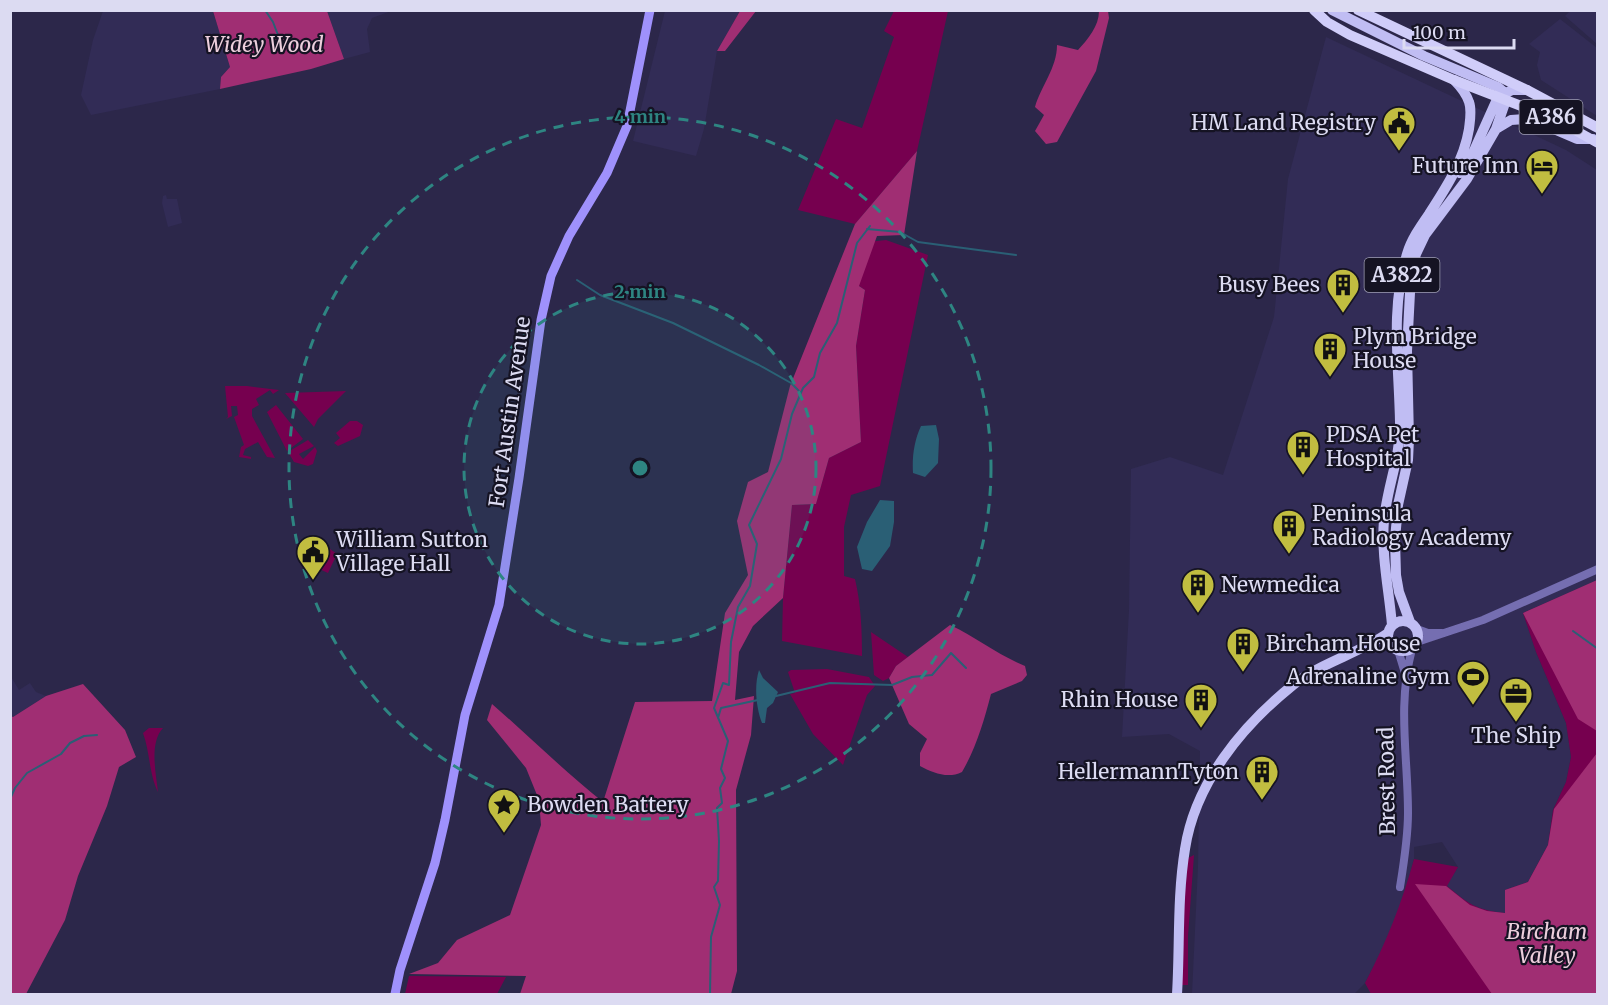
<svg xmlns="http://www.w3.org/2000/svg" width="1608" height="1005" viewBox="0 0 1608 1005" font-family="Merriweather,serif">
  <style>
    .built { fill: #322c56 }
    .green { fill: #76004f }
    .forest { fill: #a02e73 }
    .water { fill: #2a5f75 }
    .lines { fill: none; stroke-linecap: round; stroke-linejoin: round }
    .stream { stroke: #2a5f75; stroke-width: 2 }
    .tertiary { stroke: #756eb1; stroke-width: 8 }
    .secondary { stroke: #9f91fc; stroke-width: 9 }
    .primary { stroke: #c0bdf3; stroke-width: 10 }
    .trunk { stroke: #d0cdf9; stroke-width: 10 }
    .ring { fill: none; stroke: #2e8582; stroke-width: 3; stroke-dasharray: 10 8 }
    .labels { text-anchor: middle; stroke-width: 4.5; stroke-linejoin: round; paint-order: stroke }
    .shield { fill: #151323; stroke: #a09fb4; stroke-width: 1.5 }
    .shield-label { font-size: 20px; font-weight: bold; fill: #dcdbf2 }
    .park-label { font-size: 21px; font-style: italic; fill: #edcfdd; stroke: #151323 }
    .poi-label { font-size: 21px; fill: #dcdbf2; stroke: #151323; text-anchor: start }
    .street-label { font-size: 21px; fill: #dcdbf2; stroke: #151323 }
    .centre { fill: #2e8582; stroke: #151323; stroke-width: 3 }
    .ring-label { font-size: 18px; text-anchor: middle; font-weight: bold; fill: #2e8582; stroke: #151323; stroke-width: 4.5; stroke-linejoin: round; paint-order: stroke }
  </style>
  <rect width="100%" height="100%" fill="#2c274a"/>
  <!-- built -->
  <path class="built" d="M103 11H213L230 67 221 77 220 89 91 115 81 95 93 40Z
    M327 11H391L372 18 367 29 370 52 344 59Z
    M665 11H740L717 51 704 129 696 156 633 141Z
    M1570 11H1597V44L1565 16Z
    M1560 19 1597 48V116L1541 80 1537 65 1540 52 1529 44Z
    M1326 37 1566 150 1597 170V580L1523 613 1536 652 1566 723 1571 757 1566 782 1553 810 1548 845 1528 882 1505 913 1487 911 1470 905 1446 886 1458 867 1442 842 1414 847V859L1404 896 1386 943 1365 983 1354 994H1192L1198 866 1200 751 1169 734 1122 737 1129 610 1131 469 1170 457 1223 475 1274 317 1288 179Z
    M166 195 167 199H177L182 223 168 227 162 203 163 196Z
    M10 675 19 690 30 683 36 692 46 696 13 717 11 716Z"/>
  <!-- green -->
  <path class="green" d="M894 11H948L917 151 855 224 798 210 836 119 862 128 894 37 884 31Z
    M886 240 928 255 880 486 851 495 844 527V576L855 579C861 604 862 630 862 656L782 641 783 598 792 505 816 504 829 458 861 442 856 346 865 290 855 283 868 242Z
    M225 386H247L279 390 273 394 270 390 256 399 259 405 252 409V416L275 458 267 457 258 442 245 449 243 455 251 457V459L239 457 241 447 244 445 234 417 238 415 237 406H231L232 416 226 419 228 417Z
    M346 391 318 419 314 427 285 393Z
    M276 405 303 439 287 451 267 412Z
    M350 421H357L363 425 360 436 338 446 334 443 340 438 336 433Z
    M308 440 314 446 299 454 303 459 315 447 317 451 313 464 308 466 294 462 288 452Z
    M316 539 337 554 328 573 304 562Z
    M1597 581V994H1371L1365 983C1386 943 1402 903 1414 859L1458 867 1447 886C1469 904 1476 910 1505 913V890L1528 882 1548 845 1553 810 1566 782 1571 757 1566 723 1536 652 1523 613Z
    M871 632 908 657 896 666 889 678 883 681 874 675Z
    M827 669 869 677 875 686 867 695 843 765 813 734 790 694 795 693 788 672 791 670Z
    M149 728H163C149 743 156 773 158 792 149 774 150 752 143 733Z
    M1194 855 1188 936V985H1181L1180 944 1188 858Z
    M409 976 506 977 497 994H405Z"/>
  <!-- forest -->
  <path class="forest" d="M213 11H327L344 59 311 69 220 89 221 77 230 67Z
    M740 11H756L725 51H717Z
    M1099 11H1108L1109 18 1096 71 1057 142 1046 144 1035 131 1044 115 1035 107C1041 86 1057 68 1057 45L1078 50C1088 39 1099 26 1099 11Z
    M917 151 904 235 877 236 859 286 865 290 856 346 861 442 829 458 816 504 792 505 783 598 753 626 739 652 735 700 754 696 751 735 736 790 737 971 731 994H520L526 976 409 974 438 963 457 940 510 915 541 825 539 800 526 768 487 720 492 704C529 736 564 771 603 802L635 702 712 701 725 613 748 575 737 521 748 482 768 472 790 386 855 224Z
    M1597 580V731L1578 719 1523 613Z
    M950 625C976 637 998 655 1025 666L1027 675 1022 681 991 694C984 721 976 748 962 772 948 779 933 773 920 766V753L927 739 909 724 889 678 896 666Z
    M83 684 125 730 136 757 119 767 107 806 78 876 65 920 26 994H12L10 993 11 716 13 717 46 696Z
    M1597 753V994H1492L1415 884 1446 886 1470 905 1487 911 1505 913V890L1528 882 1548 845 1554 809Z"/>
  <!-- water -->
  <path class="water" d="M936 425 939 439 938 463 925 477 913 473C912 457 914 441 921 426Z
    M880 500 894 501V522L890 546 872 571 862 569 857 547 867 522Z
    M759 670 763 678 778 692 773 703 767 708 765 723H762C756 707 754 686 759 670Z"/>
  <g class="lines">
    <!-- stream -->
    <path class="stream" d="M265 10 273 22 278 35
      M867 229 900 232 918 242 1016 255
      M577 280 600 295 673 323 759 365 791 383 801 393
      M1573 631 1598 649
      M776 696 830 683 892 685 912 677 932 675 951 653 966 668
      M718 718 721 708 758 700
      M10 799 15 788 27 773 61 754 70 743 84 736 97 735
      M710 994 711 937 720 905 714 887 718 881 719 841 717 808 722 803 720 788 725 778 721 769 728 741 714 708 723 683 729 685 731 642 738 607 750 586 757 544 749 525 781 459 792 414 803 388 814 377 820 353 837 323 857 243 870 226"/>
    <!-- tertiary -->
    <path class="tertiary" d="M1417 629 1428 633H1442
      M1417 642 1483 620 1598 569
      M1398 650 1405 673
      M1400 887C1404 862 1408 838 1408 813 1408 756 1397 706 1412 649"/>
    <!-- secondary -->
    <path class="secondary" d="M395 994 400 970 435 863 445 820 465 715 499 605 519 478 541 320 551 276 569 236 607 173 627 126 650 10"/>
    <!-- primary -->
    <path class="primary" d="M1332 10 1424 56 1498 87 1504 92 1506 100 1496 129 1467 179 1425 235 1416 254 1411 273 1407 351 1409 439 1408 460 1398 505 1395 540 1396 575 1399 592 1410 622
      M1496 129 1511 120 1525 119 1535 121 1577 139H1593
      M1460 173 1472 155 1498 97 1512 90H1527
      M1388 636a15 15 0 1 1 30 0a15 15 0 1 1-30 0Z
      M1392 625C1389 590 1381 555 1384 520 1387 487 1401 456 1400 422 1399 365 1390 309 1407 254 1411 240 1420 227 1429 214 1446 188 1464 160 1469 129 1470 120 1472 110 1469 102 1466 93 1460 86 1454 80
      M1177 994C1180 946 1177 898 1185 849 1195 783 1242 726 1293 685 1322 662 1358 654 1388 633"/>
    <!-- trunk -->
    <path class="trunk" d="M1314 10 1327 22 1350 35 1454 80 1555 119 1598 143
      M1358 10 1527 90 1598 128"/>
  </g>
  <!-- distance rings -->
  <circle cx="640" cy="468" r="176" fill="#2e8582" fill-opacity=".12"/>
  <g class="ring">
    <circle cx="640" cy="468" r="176"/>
    <circle cx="640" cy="468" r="351"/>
  </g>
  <!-- icons -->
  <defs>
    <g id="civic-pin" transform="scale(1.725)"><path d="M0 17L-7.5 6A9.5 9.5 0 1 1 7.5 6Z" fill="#c1bd40" stroke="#151323"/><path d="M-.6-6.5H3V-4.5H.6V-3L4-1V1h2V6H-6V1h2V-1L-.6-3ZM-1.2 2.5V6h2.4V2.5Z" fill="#111"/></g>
    <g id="hotel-pin" transform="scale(1.725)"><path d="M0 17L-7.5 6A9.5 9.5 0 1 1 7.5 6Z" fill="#c1bd40" stroke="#151323"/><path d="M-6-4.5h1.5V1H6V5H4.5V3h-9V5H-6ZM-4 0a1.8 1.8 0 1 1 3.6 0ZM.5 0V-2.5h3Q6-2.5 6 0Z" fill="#111"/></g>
    <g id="building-pin" transform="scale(1.725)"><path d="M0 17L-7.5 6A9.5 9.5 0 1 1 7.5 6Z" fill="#c1bd40" stroke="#151323"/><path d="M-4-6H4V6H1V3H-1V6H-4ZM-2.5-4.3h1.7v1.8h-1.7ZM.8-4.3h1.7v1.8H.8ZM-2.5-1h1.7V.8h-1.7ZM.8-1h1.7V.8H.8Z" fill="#111"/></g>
    <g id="stadium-pin" transform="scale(1.725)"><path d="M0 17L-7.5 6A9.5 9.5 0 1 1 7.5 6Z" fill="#c1bd40" stroke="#151323"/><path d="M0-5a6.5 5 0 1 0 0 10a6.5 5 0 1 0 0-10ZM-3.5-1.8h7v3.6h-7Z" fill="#111"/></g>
    <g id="office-pin" transform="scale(1.725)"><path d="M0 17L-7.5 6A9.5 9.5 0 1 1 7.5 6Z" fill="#c1bd40" stroke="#151323"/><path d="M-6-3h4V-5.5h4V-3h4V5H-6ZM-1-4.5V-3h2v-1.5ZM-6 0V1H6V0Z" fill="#111"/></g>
    <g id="sight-pin" transform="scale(1.725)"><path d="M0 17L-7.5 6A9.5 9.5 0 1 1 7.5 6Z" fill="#c1bd40" stroke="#151323"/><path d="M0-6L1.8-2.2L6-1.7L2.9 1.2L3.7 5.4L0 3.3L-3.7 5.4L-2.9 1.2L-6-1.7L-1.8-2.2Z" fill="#111"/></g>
  </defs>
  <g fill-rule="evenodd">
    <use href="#civic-pin" x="1399" y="123"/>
    <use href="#hotel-pin" x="1542" y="166"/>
    <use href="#building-pin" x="1343" y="285"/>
    <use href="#building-pin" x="1330" y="349"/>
    <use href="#building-pin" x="1303" y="447"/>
    <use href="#building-pin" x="1289" y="526"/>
    <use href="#civic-pin" x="313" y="552"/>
    <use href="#building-pin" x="1198" y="585"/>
    <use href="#building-pin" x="1243" y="644"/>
    <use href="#stadium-pin" x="1473" y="677"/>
    <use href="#office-pin" x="1516" y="694"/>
    <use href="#building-pin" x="1201" y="700"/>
    <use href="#building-pin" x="1262" y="772"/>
    <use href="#sight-pin" x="504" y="805"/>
  </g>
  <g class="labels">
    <!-- shield labels -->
    <g class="shield">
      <rect x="1519.5" y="100" width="63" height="34" rx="4.5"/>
      <rect x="1364.5" y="258" width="75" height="34" rx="4.5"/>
    </g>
    <g class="shield-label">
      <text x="1551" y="124">A386</text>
      <text x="1402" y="282">A3822</text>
    </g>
    <!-- park labels -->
    <g class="park-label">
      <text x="264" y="52">Widey Wood</text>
      <text x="1547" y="939">Bircham<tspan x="1547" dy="24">Valley</tspan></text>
    </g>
    <!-- poi labels -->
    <g class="poi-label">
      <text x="1376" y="130" text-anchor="end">HM Land Registry</text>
      <text x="1519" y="173" text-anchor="end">Future Inn</text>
      <text x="1320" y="292" text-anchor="end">Busy Bees</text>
      <text x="1353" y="344">Plym Bridge<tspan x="1353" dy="24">House</tspan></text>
      <text x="1326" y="442">PDSA Pet<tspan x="1326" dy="24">Hospital</tspan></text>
      <text x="1312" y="521">Peninsula<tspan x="1312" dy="24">Radiology Academy</tspan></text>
      <text x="336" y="547">William Sutton<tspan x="336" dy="24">Village Hall</tspan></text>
      <text x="1221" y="592">Newmedica</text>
      <text x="1266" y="651">Bircham House</text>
      <text x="1450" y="684" text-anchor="end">Adrenaline Gym</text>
      <text x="1178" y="707" text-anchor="end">Rhin House</text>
      <text x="1516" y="743" text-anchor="middle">The Ship</text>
      <text x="1239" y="779" text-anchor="end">HellermannTyton</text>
      <text x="527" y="812">Bowden Battery</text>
    </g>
    <!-- street labels -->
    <g class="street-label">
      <text transform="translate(510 412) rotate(-82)" y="7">Fort Austin Avenue</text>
      <text transform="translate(1387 781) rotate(-91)" y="7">Brest Road</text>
    </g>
  </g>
  <circle cx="640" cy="468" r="9" class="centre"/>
  <g class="ring-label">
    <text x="640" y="123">4 min</text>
    <text x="640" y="298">2 min</text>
  </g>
  <!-- border -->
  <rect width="1608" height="1005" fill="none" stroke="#dcdbf2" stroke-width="24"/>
  <!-- scale -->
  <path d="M1404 39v9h110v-9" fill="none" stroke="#dcdbf2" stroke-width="3"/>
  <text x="1413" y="39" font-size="18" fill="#dcdbf2" stroke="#151323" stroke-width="4.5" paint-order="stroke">100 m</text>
</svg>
